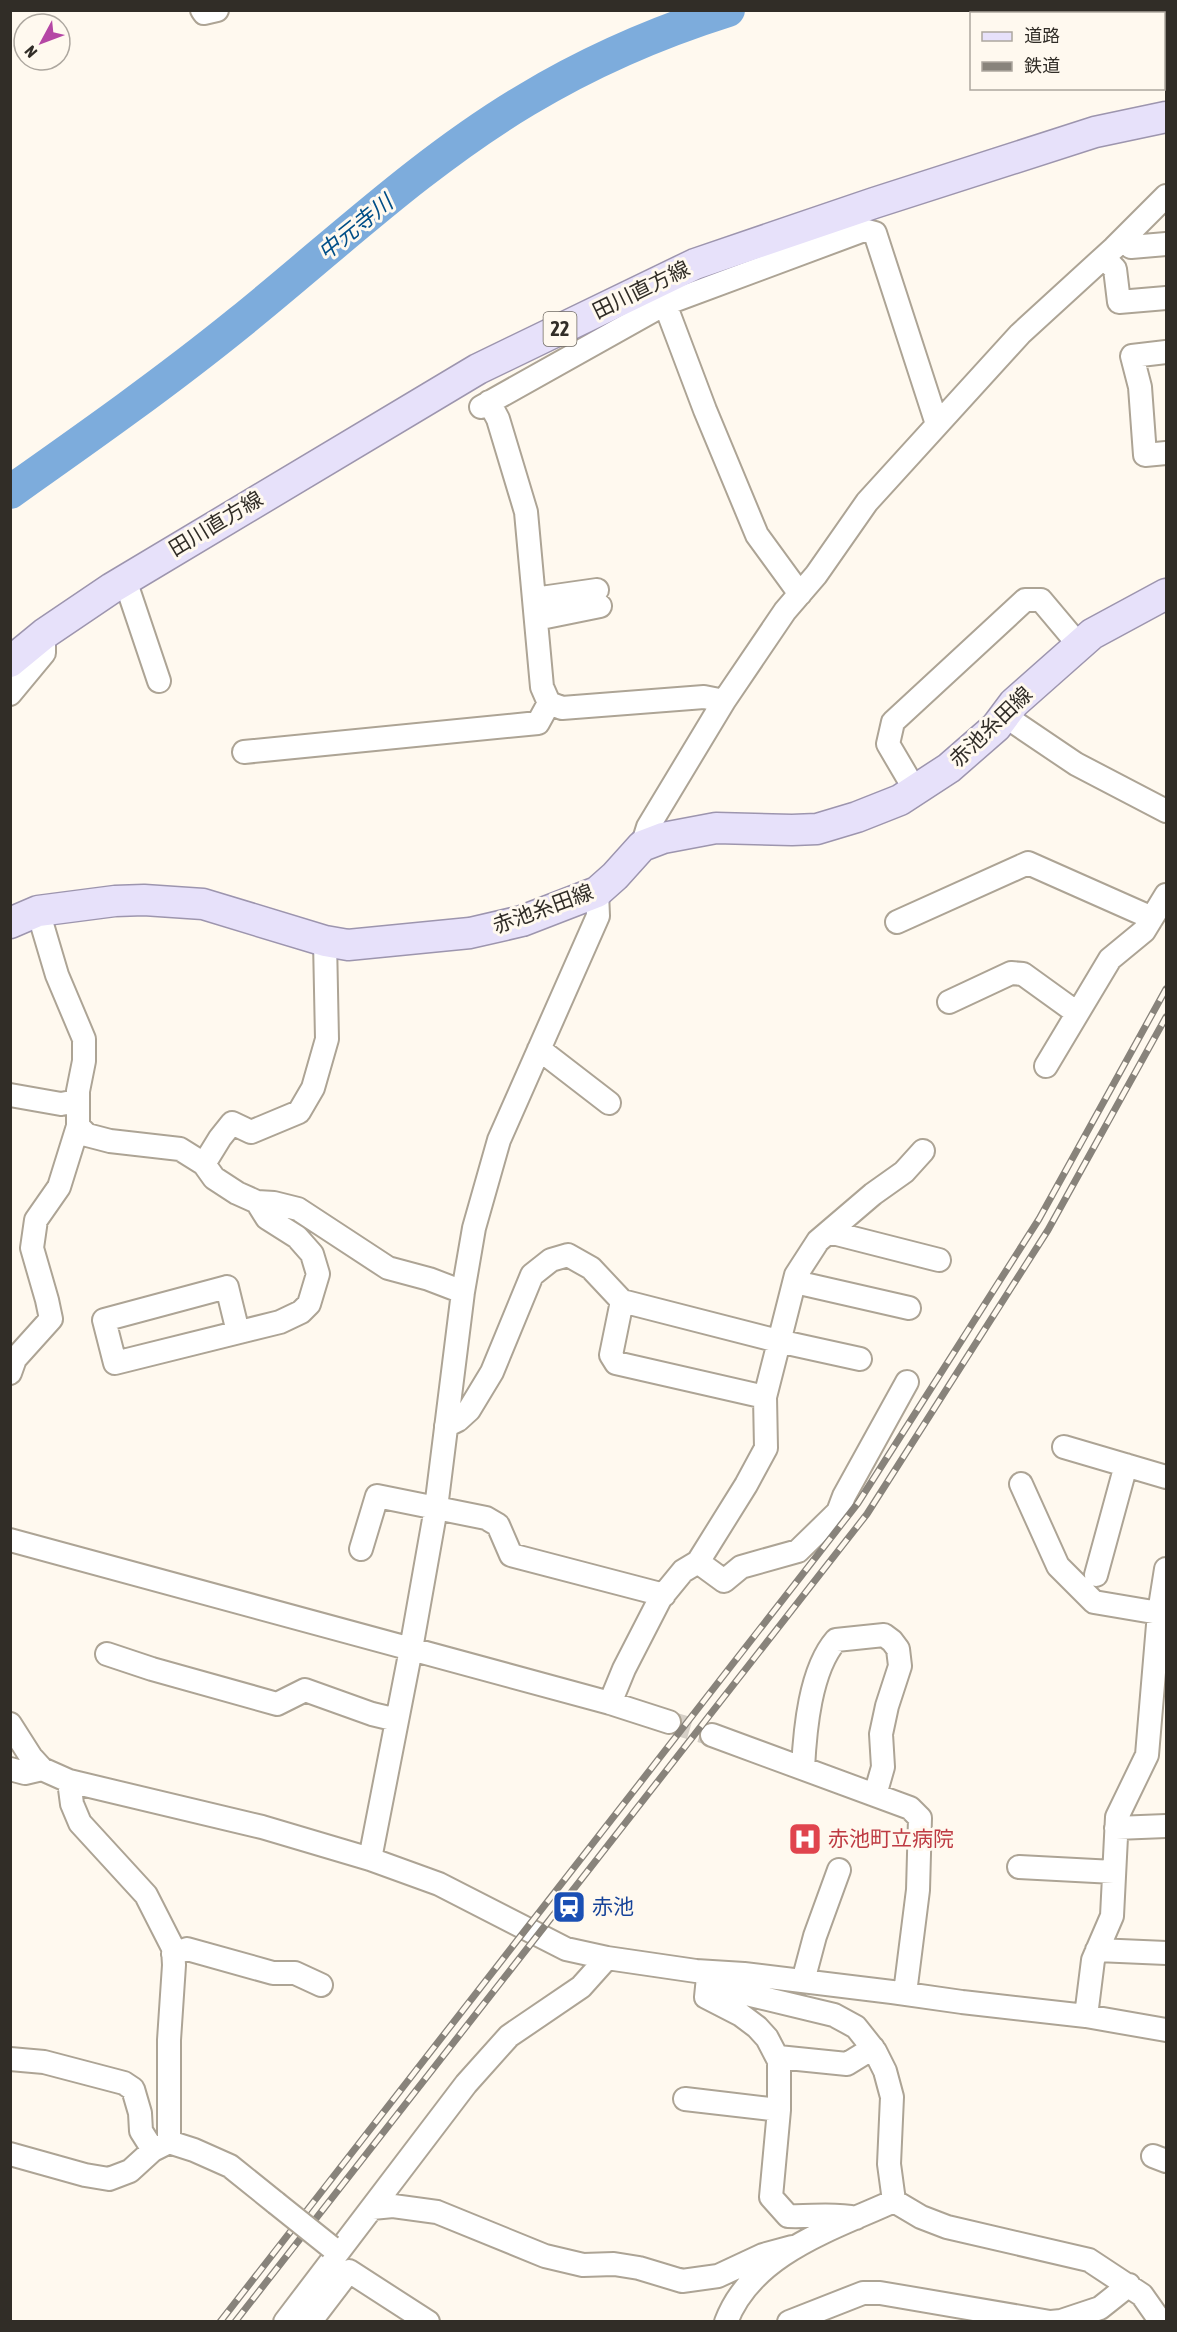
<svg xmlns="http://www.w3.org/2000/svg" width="1177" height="2332" viewBox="0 0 1177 2332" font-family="'Asap Condensed','Noto Sans JP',sans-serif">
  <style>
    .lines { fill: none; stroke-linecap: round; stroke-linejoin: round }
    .river { stroke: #7dacdc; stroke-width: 34 }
    .minor-tunnel { stroke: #d6d0c7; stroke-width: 22; stroke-dasharray: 22 11; stroke-linecap: butt }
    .minor-casing { stroke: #ada495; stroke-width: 26 }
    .major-casing { stroke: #9d95ae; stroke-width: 33 }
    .minor { stroke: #fff; stroke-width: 22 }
    .major { stroke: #e7e1fa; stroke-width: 30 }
    .rail-casing { stroke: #88837b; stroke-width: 7 }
    .rail { stroke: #fff9ef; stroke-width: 4.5; stroke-dasharray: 14; stroke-linecap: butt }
    .minor-bridge-casing { stroke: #ada495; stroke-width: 26; stroke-linecap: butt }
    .minor-bridge { stroke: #fff; stroke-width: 22 }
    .labels { text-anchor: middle; stroke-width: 6; stroke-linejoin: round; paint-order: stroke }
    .shield { fill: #fff9ef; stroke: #6f6a63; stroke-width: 1.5 }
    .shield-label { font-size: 20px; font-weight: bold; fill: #312d27 }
    .street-label { font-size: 21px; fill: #312d27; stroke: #fff9ef }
    .health-label { font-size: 21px; fill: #be3a42; stroke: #fff9ef; text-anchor: start }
    .transit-label { font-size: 21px; fill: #164399; stroke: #fff9ef; text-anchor: start }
    .water-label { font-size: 22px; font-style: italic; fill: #004e87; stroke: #fff9ef }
  </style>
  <rect width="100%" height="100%" fill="#fff9ef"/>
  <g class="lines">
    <!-- river -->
    <path class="river" d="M10 492C88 437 166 382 240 322 333 247 422 162 526 100 589 62 658 32 728 10"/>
    <!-- minor-tunnel -->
    <path class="minor-tunnel" d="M669 1722 712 1735"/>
    <!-- minor casing -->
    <g class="minor-casing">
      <path id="minor" d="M202 10 204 13 217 10
        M1124 239 1131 247 1166 244
        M1104 258 1115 269 1119 302 1166 298
        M665 304 705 410 757 535 800 594
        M1166 352 1132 356 1140 387 1145 455 1166 453
        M489 402 498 419 526 512 542 687 549 703 562 708 704 697 724 701
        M481 407 665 304 864 230 875 233 937 424
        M125 580 159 681
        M534 599 597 590
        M536 619 600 606
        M10 694 44 653V634
        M1005 716 1076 764 1166 811
        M244 752 538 723 549 703
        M915 790 888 744 893 722 1025 600H1041L1078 644
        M642 846 648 827 724 701 785 611 816 575 867 502 1020 334 1114 248 1166 196
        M897 922 1028 863 1152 918
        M949 1002 1011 973 1023 974 1077 1013
        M539 1049 609 1103
        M1046 1066 1110 959 1144 931 1166 895
        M10 1095 61 1104 77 1101
        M78 1126 87 1135 110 1141 180 1149 204 1164 214 1178 237 1193 257 1202 274 1203 298 1209 388 1268 429 1279 463 1292
        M204 1164 220 1138 232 1123 251 1132 299 1112 313 1088 327 1039 325 941
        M829 1232 939 1260
        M796 1275 804 1284 909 1308
        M622 1301 611 1355 616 1363 765 1397
        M238 1332 227 1287 104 1320 115 1363 280 1322 301 1312 309 1304 318 1274 312 1254 297 1237 267 1218 257 1202
        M10 1373 15 1359 51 1319 47 1300 32 1248 36 1220 59 1187 78 1126V1091L84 1061V1039L57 975 38 911
        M446 1426 458 1420 469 1410 492 1372 532 1275 551 1260 568 1255 591 1268 622 1301 778 1341 860 1359
        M1064 1447 1166 1477
        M1021 1484 1058 1566 1094 1602 1159 1613
        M10 1540 610 1703 669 1722
        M361 1549 377 1496 486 1518 498 1525 511 1555 664 1595
        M698 1562 724 1581 741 1567 798 1551 838 1512 844 1496 907 1382
        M1096 1575 1126 1465
        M107 1654 152 1669 277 1704 305 1690 372 1714 397 1720
        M610 1703 624 1669 660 1599 683 1571 698 1562 746 1485 766 1448 765 1397 796 1275 818 1241 873 1194 904 1172 923 1151
        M10 1724 31 1757 42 1769 69 1781 262 1827 370 1859 439 1884 566 1949 607 1958 696 1971 744 1974 892 1992 962 2002 1086 2016 1166 2030
        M712 1735 910 1808 920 1818 918 1890 905 1993
        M803 1768C805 1730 810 1670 836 1640L884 1635 892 1641 898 1649 900 1666 887 1706 881 1734 883 1767 875 1795
        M10 1769 25 1773 42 1769
        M69 1781 72 1804 80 1823 146 1895 173 1948 174 1965 169 2040V2142
        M1116 1828 1166 1826
        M370 1859 411 1649 436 1508 463 1292 474 1228 499 1140 598 916 597 892
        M1019 1867 1114 1872
        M1097 1950 1166 1953
        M173 1954 187 1949 273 1973H295L321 1985
        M704 1975 738 1992 834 2015 856 2027 875 2051 885 2071 892 2097 889 2164 894 2201
        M708 1977 706 1997 741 2015 757 2027 767 2038 779 2061V2110L771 2197 788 2216C811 2217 834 2213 856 2218
        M803 1981 815 1936 839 1870
        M1086 2016 1093 1960 1112 1916 1117 1817 1147 1755 1159 1613 1166 1569
        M778 2057 847 2064 873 2048
        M10 2059 44 2062 124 2083 133 2089 140 2113 141 2131 153 2150
        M685 2099 779 2110
        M10 2154 85 2175 109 2179 130 2171 153 2150 169 2142 194 2150 230 2166 276 2203
        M1153 2156 1166 2161
        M894 2201 921 2217 947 2227 1089 2260 1142 2295 1161 2322
        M372 2208 393 2206 437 2212 545 2256 583 2265 614 2264 639 2268 682 2281 718 2276 763 2255 792 2247
        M285 2322 466 2084 509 2036 581 1987 607 1958
        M310 2322 349 2271 428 2322
        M726 2322C752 2253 833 2229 894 2201
        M789 2322 863 2293H880L1050 2322
        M1051 2322 1061 2321 1100 2308 1129 2285"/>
    </g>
    <!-- major casing -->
    <g class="major-casing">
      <path id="major" d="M10 662 44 634 112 588 478 369 695 264 874 203 1095 132 1166 117
        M10 923 38 911 115 901 144 900 203 904 325 941 348 945 470 933 522 921 597 892 615 876 642 846 663 838 716 828 792 830 817 829 857 817 900 800 949 768 996 727 1014 703 1092 634 1166 594"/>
    </g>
    <!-- minor -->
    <use href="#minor" class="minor"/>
    <!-- major -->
    <use href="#major" class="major"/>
    <!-- rail casing -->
    <g class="rail-casing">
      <path id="rail" d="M220 2322 858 1503 1039 1219 1166 989
        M235 2322 867 1514 1048 1230 1166 1017"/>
    </g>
    <!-- rail -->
    <use href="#rail" class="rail"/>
    <!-- minor-bridge casing -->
    <g class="minor-bridge-casing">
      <path id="minor-bridge" d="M276 2203 331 2247"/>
    </g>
    <!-- minor-bridge -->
    <use href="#minor-bridge" class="minor-bridge"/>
  </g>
  <!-- icons -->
  <defs>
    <g id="hospital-square" transform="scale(1.725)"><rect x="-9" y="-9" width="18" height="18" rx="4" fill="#e0444e" stroke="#fff9ef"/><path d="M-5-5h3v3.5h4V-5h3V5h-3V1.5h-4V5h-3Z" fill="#fff"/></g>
    <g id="station-square" transform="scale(1.725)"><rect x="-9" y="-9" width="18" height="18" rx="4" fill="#1a4fb4" stroke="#fff9ef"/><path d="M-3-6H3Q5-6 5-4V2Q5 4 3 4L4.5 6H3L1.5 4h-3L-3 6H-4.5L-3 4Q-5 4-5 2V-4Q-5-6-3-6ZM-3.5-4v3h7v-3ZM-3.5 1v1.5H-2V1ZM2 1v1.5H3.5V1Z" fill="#fff"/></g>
  </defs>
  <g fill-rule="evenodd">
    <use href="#hospital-square" x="805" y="1839"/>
    <use href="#station-square" x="569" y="1907"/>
  </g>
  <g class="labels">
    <!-- shield labels -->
    <rect class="shield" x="543.5" y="312" width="33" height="34" rx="4.5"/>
    <g class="shield-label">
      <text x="560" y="336">22</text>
    </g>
    <!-- street labels -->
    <g class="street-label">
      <text transform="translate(641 290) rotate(-26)" y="7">田川直方線</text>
      <text transform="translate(216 524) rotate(-31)" y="7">田川直方線</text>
      <text transform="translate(991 727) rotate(-44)" y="7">赤池糸田線</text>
      <text transform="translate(543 909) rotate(-20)" y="7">赤池糸田線</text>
    </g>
    <!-- health labels -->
    <g class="health-label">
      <text x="828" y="1846">赤池町立病院</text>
    </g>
    <!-- transit labels -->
    <g class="transit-label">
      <text x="592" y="1914">赤池</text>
    </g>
    <!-- water labels -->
    <g class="water-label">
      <text transform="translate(355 227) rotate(-39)" y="8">中元寺川</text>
    </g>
  </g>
  <!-- border -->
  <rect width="1177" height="2332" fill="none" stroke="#312d27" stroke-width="24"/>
  <!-- legend -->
  <rect x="970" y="12" width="195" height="78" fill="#fff9ef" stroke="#ada79f" stroke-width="1.5"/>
  <rect x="982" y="32" width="30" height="9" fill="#e7e1fa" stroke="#ada79f" stroke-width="1.5"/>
  <text x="1024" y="42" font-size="18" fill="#312d27">道路</text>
  <rect x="982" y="62" width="30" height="9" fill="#88837b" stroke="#ada79f" stroke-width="1.5"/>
  <text x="1024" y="72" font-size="18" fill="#312d27">鉄道</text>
  <!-- north arrow -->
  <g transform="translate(42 42) rotate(229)"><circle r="28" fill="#fff9ef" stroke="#ada79f" stroke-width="1.5"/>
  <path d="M0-4.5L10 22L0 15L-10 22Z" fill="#b547a5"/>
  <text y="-9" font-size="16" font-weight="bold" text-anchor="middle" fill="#312d27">N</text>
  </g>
</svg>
